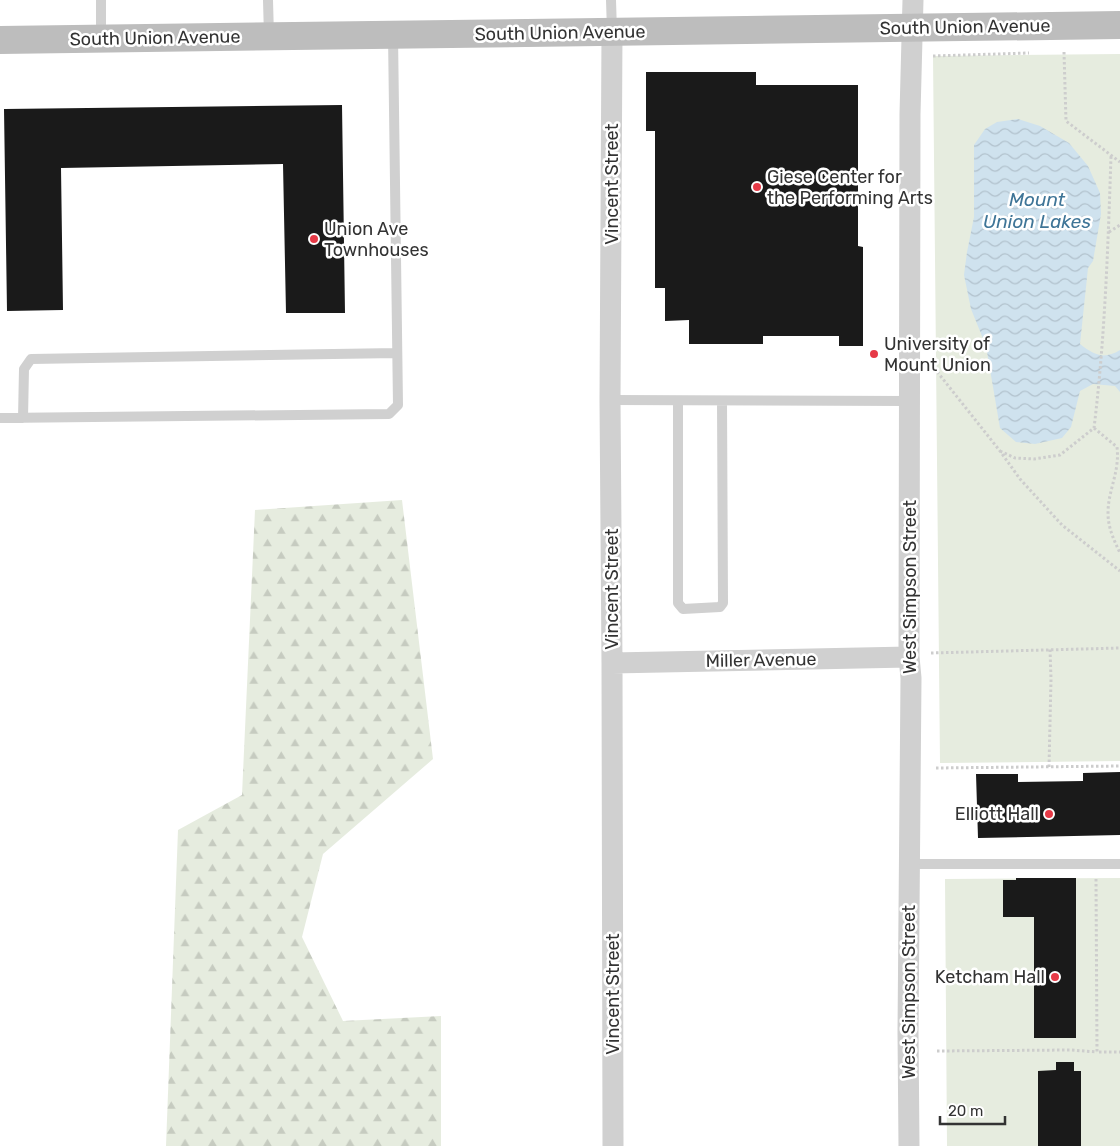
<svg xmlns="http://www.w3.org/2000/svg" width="1120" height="1146" viewBox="0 0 1120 1146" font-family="Rubik,sans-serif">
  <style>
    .forest { fill: url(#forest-firs) }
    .green { fill: #e6ecdf }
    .water { fill: url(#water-waves) }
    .building { fill: #1a1a1a }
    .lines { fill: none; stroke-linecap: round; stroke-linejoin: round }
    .path { stroke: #cdcdcd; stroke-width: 3; stroke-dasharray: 2.5 2.5; stroke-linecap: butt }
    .service { stroke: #d0d0d0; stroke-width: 10 }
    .minor { stroke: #d0d0d0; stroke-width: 21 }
    .secondary { stroke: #bdbdbd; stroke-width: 28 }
    .poi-dot { fill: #e63946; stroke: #fff; stroke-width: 2 }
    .labels { text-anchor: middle; stroke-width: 5; stroke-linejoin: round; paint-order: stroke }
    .street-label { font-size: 18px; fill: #333; stroke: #fff }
    .poi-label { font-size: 18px; fill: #333; stroke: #fff; text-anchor: start }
    .water-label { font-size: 19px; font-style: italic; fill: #3f7597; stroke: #fff }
  </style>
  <defs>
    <pattern id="forest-firs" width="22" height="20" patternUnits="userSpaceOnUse" patternTransform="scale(1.25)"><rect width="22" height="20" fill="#e6ecdf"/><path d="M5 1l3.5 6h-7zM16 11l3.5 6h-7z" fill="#c6cbc0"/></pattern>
    <pattern id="water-waves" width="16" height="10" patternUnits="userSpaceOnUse" patternTransform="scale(1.25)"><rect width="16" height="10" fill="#cfe2ee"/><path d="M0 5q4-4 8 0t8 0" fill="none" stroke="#b2c2cd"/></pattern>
  </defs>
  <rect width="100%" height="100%" fill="#fff"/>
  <!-- forest -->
  <path class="forest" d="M402 500 433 759 323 854 302 937 343 1021 441 1016V1146H166L178 830 242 795 255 510Z"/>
  <!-- green -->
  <path class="green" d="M1120 54V761L940 763 933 56Z
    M1120 878V1146H947L945 879Z"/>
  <!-- water -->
  <path class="water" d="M1018 119 1040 126 1069 143 1088 166 1100 193 1101 214 1093 261 1088 268 1080 344C1094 355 1104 360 1120 350V392L1115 386 1093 384 1080 391 1071 427 1062 438 1035 444 1016 442 1000 428 986 346 971 309 964 275 967 252 974 217V145L985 129 997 122Z"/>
  <!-- building -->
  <path class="building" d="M646 72H756V85H858V246L863 247V346H839V336H763V344H689V320L665 321V288H655V131H646Z
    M342 105 345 313H286L283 164 61 168 63 310 7 311 4 109Z
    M1120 772V835L978 838 976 774H1018V782L1083 781V773Z
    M1016 878H1076V1038H1034V917H1003V880H1016Z
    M1056 1062H1074V1071H1081V1146H1038V1071L1056 1070Z"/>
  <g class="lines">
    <!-- path -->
    <path class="path" d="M1064 52 1066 121 1120 162
      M933 56 1029 53
      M1109 232 1120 225
      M931 364 1000 451 1020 479 1062 525 1120 571
      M1094 428 1117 447C1120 472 1108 490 1108 513 1108 528 1114 540 1120 553
      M1000 451 1015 458 1034 459 1060 455 1094 428C1105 338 1108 246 1111 156
      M931 653 1120 648
      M1049 767 1051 679 1050 649
      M936 768 1120 766
      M1096 879 1097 1052H1120
      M937 1051 1071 1050 1097 1052"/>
    <!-- service -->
    <path class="service" d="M101 0V38
      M268 0 269 36
      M611 0 612 31
      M610 400 909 401
      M678 401V603L683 609 720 607 723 603 722 401
      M0 418 389 414 398 405 393 35
      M23 418 24 369 31 359 397 353
      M909 864H1120"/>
    <!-- minor -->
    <path class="minor" d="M612 32 610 400 612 663 613 1146
      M612 663 909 657
      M909 1146 908 1032 911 678 909 657 910 114 913 0"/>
    <!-- secondary -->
    <path class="secondary" d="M0 40 1120 25"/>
  </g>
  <!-- markers -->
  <g class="poi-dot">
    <circle cx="757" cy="187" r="5"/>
    <circle cx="314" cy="239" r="5"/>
    <circle cx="874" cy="354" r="5"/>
    <circle cx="1049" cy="814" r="5"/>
    <circle cx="1055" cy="977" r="5"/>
  </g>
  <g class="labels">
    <!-- street labels -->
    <g class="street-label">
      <text transform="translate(965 27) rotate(-1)" y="6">South Union Avenue</text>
      <text transform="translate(560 33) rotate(-1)" y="6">South Union Avenue</text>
      <text transform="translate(155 38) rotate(-1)" y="6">South Union Avenue</text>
      <text transform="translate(612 184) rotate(-90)" y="6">Vincent Street</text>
      <text transform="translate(910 587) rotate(-90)" y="6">West Simpson Street</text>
      <text transform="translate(612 589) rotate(-90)" y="6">Vincent Street</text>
      <text transform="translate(761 660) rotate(-1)" y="6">Miller Avenue</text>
      <text transform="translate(909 992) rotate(-90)" y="6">West Simpson Street</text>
      <text transform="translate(613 994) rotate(-90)" y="6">Vincent Street</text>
    </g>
    <!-- poi labels -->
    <g class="poi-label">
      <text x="767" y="183">Giese Center for<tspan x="767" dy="21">the Performing Arts</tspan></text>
      <text x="324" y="235">Union Ave<tspan x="324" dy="21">Townhouses</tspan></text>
      <text x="884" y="350">University of<tspan x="884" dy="21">Mount Union</tspan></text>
      <text x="1039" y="820" text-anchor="end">Elliott Hall</text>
      <text x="1045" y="983" text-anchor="end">Ketcham Hall</text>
    </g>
    <!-- water labels -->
    <g class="water-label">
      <text x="1037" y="206">Mount<tspan x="1037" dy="22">Union Lakes</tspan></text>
    </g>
  </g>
  <!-- scale -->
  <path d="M940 1116v8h65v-8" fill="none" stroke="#333333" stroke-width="2.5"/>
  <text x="948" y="1116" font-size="15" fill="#333333" stroke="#ffffff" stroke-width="4" paint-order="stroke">20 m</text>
</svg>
